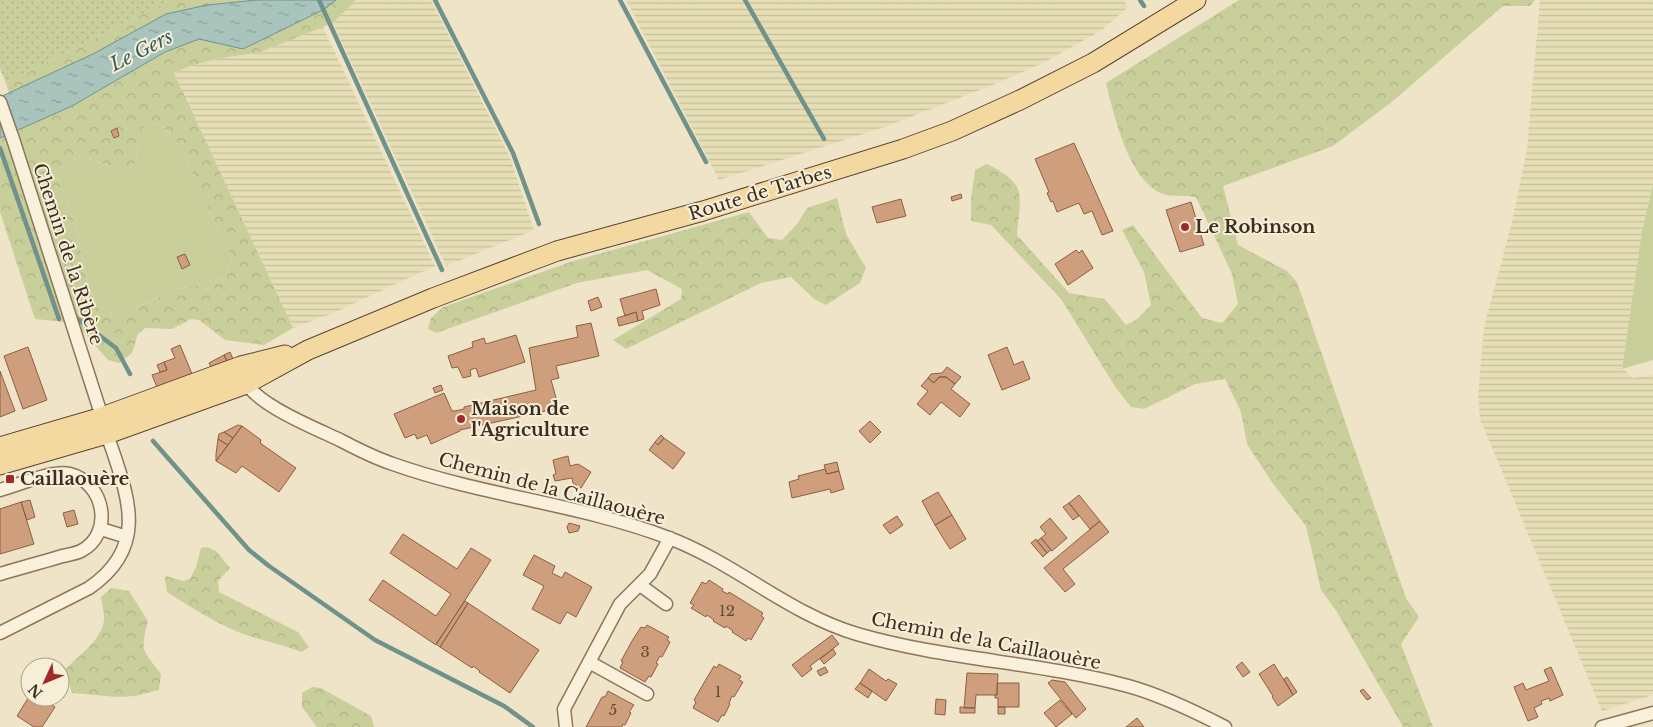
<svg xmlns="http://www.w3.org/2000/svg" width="1653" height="727" viewBox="0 0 1653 727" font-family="'Libre Baskerville',serif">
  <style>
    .farmland { fill: url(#farmland-rules) }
    .grass { fill: #c9cf9b }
    .forest { fill: url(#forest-crowns); fill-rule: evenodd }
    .garden { fill: url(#garden-dots) }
    .water { fill: url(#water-ripples); stroke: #6f938a }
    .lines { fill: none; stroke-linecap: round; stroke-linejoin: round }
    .stream { stroke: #6f938a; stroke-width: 4.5 }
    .building { fill: #cf9f7d; stroke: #8d5f41 }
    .street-casing { stroke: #8d765c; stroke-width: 15 }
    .primary-casing { stroke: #5b4430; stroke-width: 21 }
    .street { stroke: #faf1dc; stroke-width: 12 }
    .primary { stroke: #f3d9a0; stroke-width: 19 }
    .poi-dot { fill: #9e2a2b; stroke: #f7eed8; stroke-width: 2 }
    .labels { text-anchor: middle; stroke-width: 4; stroke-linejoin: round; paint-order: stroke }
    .number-label { font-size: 15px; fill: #624a37 }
    .street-label { font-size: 18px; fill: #3d2e20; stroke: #f7eed8 }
    .poi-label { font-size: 18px; font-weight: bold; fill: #3d2e20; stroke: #f7eed8; text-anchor: start }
    .water-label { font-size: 19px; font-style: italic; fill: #2f5d5a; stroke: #f7eed8 }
  </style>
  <defs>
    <pattern id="farmland-rules" width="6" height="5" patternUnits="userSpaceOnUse" patternTransform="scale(1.25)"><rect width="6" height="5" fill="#e6deb5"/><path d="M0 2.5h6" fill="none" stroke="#c6bf9b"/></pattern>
    <pattern id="forest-crowns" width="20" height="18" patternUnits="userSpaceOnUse" patternTransform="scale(1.25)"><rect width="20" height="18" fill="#c9cf9b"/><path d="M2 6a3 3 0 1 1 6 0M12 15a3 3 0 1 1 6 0" fill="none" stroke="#aeb285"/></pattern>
    <pattern id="garden-dots" width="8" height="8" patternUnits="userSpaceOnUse" patternTransform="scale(1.25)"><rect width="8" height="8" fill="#c9cf9b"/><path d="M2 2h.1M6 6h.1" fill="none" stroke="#aeb285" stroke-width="1.8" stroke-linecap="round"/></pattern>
    <pattern id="water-ripples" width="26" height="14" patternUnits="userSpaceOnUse" patternTransform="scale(1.25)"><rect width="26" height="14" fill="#a9c4bc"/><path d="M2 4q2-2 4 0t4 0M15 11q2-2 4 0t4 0" fill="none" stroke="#8ba098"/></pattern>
  </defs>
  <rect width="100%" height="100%" fill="#f0e4c8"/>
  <!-- farmland -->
  <path class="farmland" d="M356 0H431L509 155 534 230 446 266 333 23Z
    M626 0H1124L1128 7 1102 30 1045 62 1000 82 885 127 719 180Z
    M1540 0H1653V184L1642 231 1622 368 1633 378 1653 375V695L1602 711 1480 419 1478 396 1484 327 1512 222 1527 149Z
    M323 27 435 266 331 314 293 328 174 73 190 66 216 59 260 52Z"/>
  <!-- grass -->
  <path class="grass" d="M153 123 164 127 180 147 232 258 225 278 167 292 154 300 114 315 96 303 87 279 77 231 57 175 65 164 81 156 125 172 135 164 140 132 145 126Z
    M1653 184V360L1622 369 1642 231Z"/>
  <!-- forest -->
  <path class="forest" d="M170 0H257L207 5 166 14 93 54 9 93 6 83Z
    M336 0H356L333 23 260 52 216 59 190 66 174 73 293 328 264 345 225 340 199 320 191 319 172 329 145 328 138 334 132 353 119 363 108 360 78 326 64 322 35 319 0 212V138L72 106 165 52 199 39 243 49 323 10ZM153 123 164 127 180 147 232 258 225 278 167 292 154 300 114 315 96 303 87 279 77 231 57 175 65 164 81 156 125 172 135 164 140 132 145 126Z
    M1239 0H1535L1530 6H1503L1393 101 1333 146 1223 186 1238 245 1287 271 1297 282 1406 598 1419 617 1401 644 1433 727H1403L1337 612 1321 590 1306 526 1271 481 1247 444 1241 412 1225 379 1195 384 1144 409 1131 407 1116 388 1061 299 991 225 971 221V199L975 170 987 164C1029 185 1020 194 1017 235L1069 293 1105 299 1126 325 1136 320 1151 305 1144 272 1122 230 1133 225 1202 318 1222 323 1238 304 1232 274 1196 197C1184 195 1166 198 1155 190 1126 170 1114 115 1106 83Z
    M837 198 846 234 866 268 860 283 826 305 814 299 791 277 761 283 626 349 613 340 681 299 682 289 647 270 577 283 436 333 428 329 431 318 443 307 573 261 749 212 768 238 782 240 797 224 807 208Z
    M207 547 216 551 230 568 218 581 219 592 298 632 309 647 302 652C281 644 258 640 238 632 213 621 190 607 167 592L165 579 166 576 183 581 190 579 196 567 201 548Z
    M111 588 129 591 148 621C140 653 142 648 161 674L159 690 135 696 117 697 72 693 65 670C79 654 99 644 104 621 105 614 102 605 101 597Z
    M312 687 321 688 371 716 374 727H317L302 707V693Z"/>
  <!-- garden -->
  <path class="garden" d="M0 0H170L6 83 0 69Z"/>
  <!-- water -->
  <path class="water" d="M257 0H336L323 10 243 49 199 39 165 52 72 106 0 138V97L93 54 166 14 207 5Z"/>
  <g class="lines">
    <!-- stream -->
    <path class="stream" d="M319 0 442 270
      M435 0 513 153 539 224
      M620 0 706 162
      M745 0 824 139
      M1140 0 1144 6
      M0 148 59 319
      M75 317 116 348 130 374
      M153 441 249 550 269 566 375 640 504 706 533 727"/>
  </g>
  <!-- building -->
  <path class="building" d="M117 128 119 136 114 138 111 131Z
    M1074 143 1113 231 1102 235 1092 211 1084 214 1079 203 1057 212 1053 201 1051 202 1047 193 1049 192 1035 159Z
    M961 194 962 198 952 201 951 197Z
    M901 199 906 216 877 223 872 207Z
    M1191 202 1204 245 1180 252 1166 210Z
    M1076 250 1079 253 1082 250 1093 268 1068 285 1055 264Z
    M185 254 190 265 182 269 177 257Z
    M656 289 660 305 642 311 644 319 638 321 636 312 625 316 620 299Z
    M598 297 602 307 591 311 588 301Z
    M636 312 638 321 619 326 617 318Z
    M591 323 599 356 556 366 559 378 551 380 559 408 460 430V431L431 444 427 435 417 439 415 434 405 438 394 414 444 393 452 411H455L464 409V407L536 390 529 348 578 337 576 326Z
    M516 335 525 362 479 377 476 368 470 370 471 376 463 378 458 367 452 368 448 356 473 347 472 342 484 338 486 344Z
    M180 345 192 374 157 387 152 375 167 370 164 362 175 358 171 349Z
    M28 347 47 400 23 409 4 356Z
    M1007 347 1014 365 1023 361 1030 379 1002 390 988 355Z
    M230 352 233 359 227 361 224 355Z
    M224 355 227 361 211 367 209 363Z
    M164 362 167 370 160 372 157 365Z
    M947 367 961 377 955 384 946 377H939L934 383 928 378 931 374 942 373Z
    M0 371 15 411 0 417Z
    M939 377H946L955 384 951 389 970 404 960 417 941 402 930 415 917 404 928 391 921 386 928 378 934 383Z
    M441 385 443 390 435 393 433 388Z
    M870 421 881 432 870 443 859 431Z
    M238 425 242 426 233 438 224 432Z
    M242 426 261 440 260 443 296 468 279 492 242 466 236 473 216 461Z
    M224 432 233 438 228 445 218 439 219 434Z
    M661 435 664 438 658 445 655 442Z
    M664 438 685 453 673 469 649 450 655 442 658 445Z
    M218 439 228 445 216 461V454Z
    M568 456 570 466 578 464 591 472 581 488 573 483 572 478 555 481 553 475 556 474 553 460Z
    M837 462 839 471 827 474 824 465Z
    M825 469 827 474 839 471 844 489 831 493 830 489 792 498 789 482 799 479 798 476Z
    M938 492 952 515 935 525 922 501Z
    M1079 495 1100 521 1090 529 1069 503Z
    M30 500 35 517 27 520 21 502Z
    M21 502 34 544 0 554V509Z
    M1069 503 1079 516 1073 520 1063 507Z
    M74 510 78 524 67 527 63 513Z
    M952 515 966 539 950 549 935 525Z
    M897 516 903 525 890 534 883 525Z
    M1050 518 1067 538 1052 551 1041 538 1046 534 1040 527Z
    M1100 521 1109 532 1063 569 1075 584 1065 592 1044 568Z
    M569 523 580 526 578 531 569 533 567 527Z
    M403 534 457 569 471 548 491 560 436 645 369 600 383 580 436 616 451 594 390 553Z
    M1041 538 1051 550 1047 553 1037 541Z
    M1036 539 1047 553 1043 557 1031 543Z
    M534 555 555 566 552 573 562 578 565 572 592 587 576 617 567 612 560 624 532 609 544 586 523 575Z
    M709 580 723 589 722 591 728 594 729 592 763 613 761 616 764 618 751 640 748 638 746 641 732 632 733 631 726 626 725 628 713 621 714 620 707 615 706 617 691 608 694 605 690 603 702 582 706 584Z
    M465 601 468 603 440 647 436 644Z
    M468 603 539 650 510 693 479 672 480 671 473 666 472 668 440 647Z
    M647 625 669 637 667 640 670 642 662 657 660 656 656 663 658 664 651 677 649 676 645 682 620 668 623 662 621 661 632 641 641 627 645 628Z
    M832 635 839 644 810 666 812 669 802 677 792 665Z
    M833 649 836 654 824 664 820 659Z
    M1242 662 1250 672 1243 677 1236 667Z
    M719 664 741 676 739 680 743 682 734 697 732 696 729 703 730 704 724 716 722 715 718 722 693 708 696 702 694 700 705 681 714 666 717 668Z
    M1274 664 1293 695 1278 706 1272 697 1273 696 1259 674Z
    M825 667 828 672 820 676 817 671Z
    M1551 667 1563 695 1550 701 1549 698 1541 701 1542 704 1534 708 1538 717 1528 721 1514 687 1523 683 1526 690 1549 681 1544 670Z
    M869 669 886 681 888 679 897 684 886 701 860 683Z
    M967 673 998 674 997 695H976L975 708H964Z
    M1287 677 1297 692 1293 695 1284 679Z
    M1052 680 1065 682 1086 709 1076 718 1048 683Z
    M860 683 872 691 868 698 855 689Z
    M997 683H1019V707H998V698H995V695H997Z
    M1363 689 1371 698 1367 700 1360 691Z
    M608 691 634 705 629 712 631 713 625 725 623 724 622 727H586L602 697H605Z
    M30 695V697H40L55 707 42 727H34L17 716Z
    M936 699 946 700 945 715 935 714Z
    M1060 700 1072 714 1056 727 1044 713Z
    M960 707 975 708V713H960Z
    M998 707H1005V714H998Z
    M1137 718 1144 727H1126Z"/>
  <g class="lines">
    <!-- street casing -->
    <g class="street-casing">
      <path id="street" d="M0 102 13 139 102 417
        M244 378C251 403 317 429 340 440 357 449 375 458 393 464 483 496 580 504 669 538 735 563 789 614 857 634 946 660 1039 662 1128 686 1161 695 1194 711 1225 727
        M0 490C19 485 51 470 70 474 105 483 114 534 81 551 75 554 66 555 59 557 39 563 20 568 0 574
        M101 529 127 537
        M640 585 666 604
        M0 633 89 588C152 545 126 492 107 434
        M589 662 647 694
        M566 727 564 709 620 604 650 574 670 538
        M1602 727 1653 713"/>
    </g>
    <!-- primary casing -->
    <g class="primary-casing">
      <path id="primary" d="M0 447 102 417 241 366 285 355
        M0 465 107 434 246 384 308 350 433 298 557 251 703 211 903 149 952 131 1020 100 1093 63 1196 0"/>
    </g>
    <!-- street -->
    <use href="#street" class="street"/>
    <!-- primary -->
    <use href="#primary" class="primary"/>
  </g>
  <!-- markers -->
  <g class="poi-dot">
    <circle cx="1185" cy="227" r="5"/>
    <circle cx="461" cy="419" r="5"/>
    <rect x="5" y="474" width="10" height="10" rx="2.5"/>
  </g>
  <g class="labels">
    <!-- number labels -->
    <g class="number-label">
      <text x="727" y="616">12</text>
      <text x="645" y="657">3</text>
      <text x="718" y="697">1</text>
      <text x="613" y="715">5</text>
    </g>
    <!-- street labels -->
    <g class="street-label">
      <text transform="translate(760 193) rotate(-17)" y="6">Route de Tarbes</text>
      <text transform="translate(68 254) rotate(72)" y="6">Chemin de la Ribère</text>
      <text transform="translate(552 489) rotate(15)" y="6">Chemin de la Caillaouère</text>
      <text transform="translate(986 641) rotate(11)" y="6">Chemin de la Caillaouère</text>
    </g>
    <!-- poi labels -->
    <g class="poi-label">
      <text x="1195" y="233">Le Robinson</text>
      <text x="471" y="415">Maison de<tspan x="471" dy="21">l'Agriculture</tspan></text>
      <text x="20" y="485">Caillaouère</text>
    </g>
    <!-- water labels -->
    <g class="water-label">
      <text transform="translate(141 50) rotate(-27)" y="7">Le Gers</text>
    </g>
  </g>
  <!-- north arrow -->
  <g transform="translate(45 682) rotate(226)"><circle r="24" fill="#f7eed8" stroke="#ada18e"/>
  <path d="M0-4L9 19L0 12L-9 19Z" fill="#9e2a2b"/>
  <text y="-8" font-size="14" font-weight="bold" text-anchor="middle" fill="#3d2e20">N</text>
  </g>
</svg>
